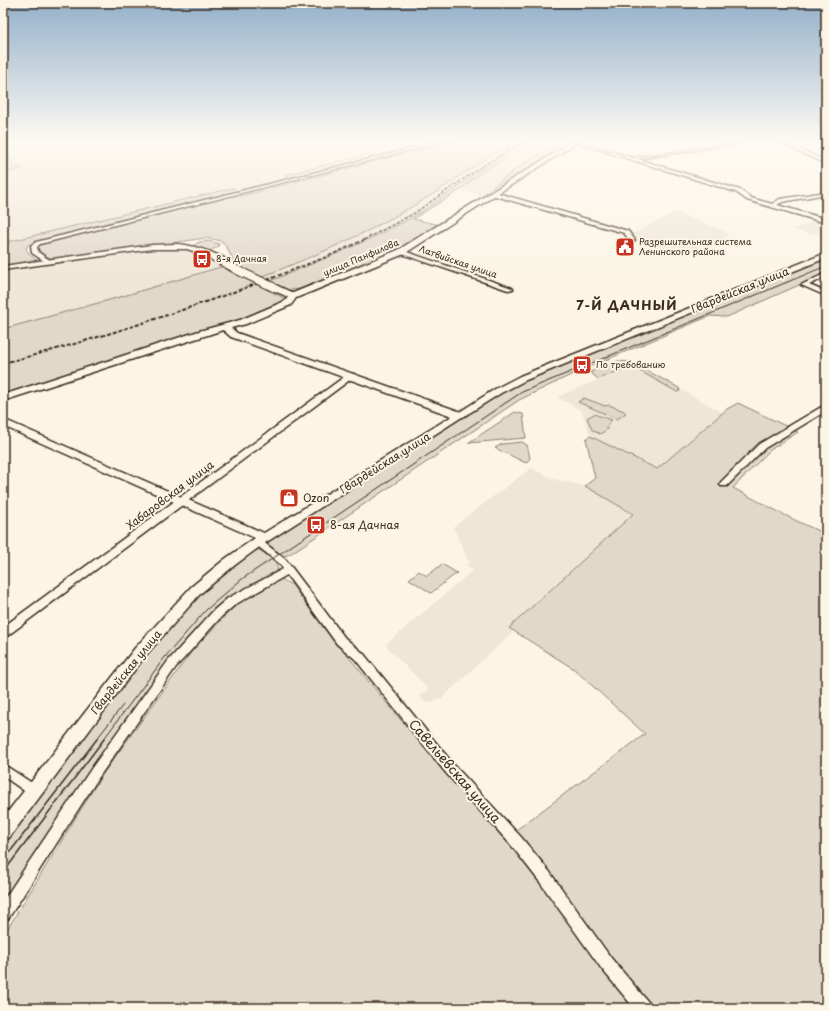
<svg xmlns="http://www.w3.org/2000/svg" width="829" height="1011" viewBox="0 0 829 1011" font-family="'Playpen Sans',sans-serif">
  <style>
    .built { fill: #eee6d6 }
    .green { fill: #e0d8c8; stroke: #8e8173 }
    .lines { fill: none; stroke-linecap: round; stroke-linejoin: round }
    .minor-casing { stroke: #3b2a1e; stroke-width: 3 }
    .tertiary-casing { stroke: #3b2a1e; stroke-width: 3 }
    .secondary-casing { stroke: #3b2a1e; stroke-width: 3 }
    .minor { fill: #fcf5e5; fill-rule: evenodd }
    .tertiary { fill: #fcf5e5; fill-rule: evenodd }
    .secondary { fill: #fcf5e5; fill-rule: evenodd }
    .tram-far1 { stroke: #3b2a1e; stroke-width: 1 }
    .tram { stroke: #3b2a1e; stroke-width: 1.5 }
    .rail-far1 { stroke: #3b2a1e; stroke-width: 1.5; stroke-dasharray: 3.5 1.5; stroke-linecap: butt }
    .rail { stroke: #3b2a1e; stroke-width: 2; stroke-dasharray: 4 2; stroke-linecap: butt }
    .secondary-bridge-casing { stroke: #3b2a1e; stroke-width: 10; stroke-linecap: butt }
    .secondary-bridge { stroke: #fcf5e5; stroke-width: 8 }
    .labels { text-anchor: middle; stroke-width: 4; stroke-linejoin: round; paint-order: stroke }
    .far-poi-label { font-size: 9px; fill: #3b2a1e; stroke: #fcf5e5; text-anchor: start }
    .far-street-label { font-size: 9px; fill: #3b2a1e; stroke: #fcf5e5 }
    .street-label { font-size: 11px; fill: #3b2a1e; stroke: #fcf5e5 }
    .poi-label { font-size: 11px; fill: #3b2a1e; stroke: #fcf5e5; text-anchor: start }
    .far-district-label { font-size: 13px; font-weight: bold; letter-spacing: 1px; fill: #3b2a1e; stroke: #fcf5e5 }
    .near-street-label { font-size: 13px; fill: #3b2a1e; stroke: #fcf5e5 }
  </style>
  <rect width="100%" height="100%" fill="#fcf5e5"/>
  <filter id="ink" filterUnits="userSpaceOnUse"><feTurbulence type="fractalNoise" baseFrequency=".025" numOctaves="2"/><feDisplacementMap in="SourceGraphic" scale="8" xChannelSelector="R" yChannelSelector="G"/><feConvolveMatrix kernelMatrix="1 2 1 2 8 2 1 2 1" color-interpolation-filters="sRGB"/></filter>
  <g filter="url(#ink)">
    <!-- built -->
    <path class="built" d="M3 142H436L238 191 233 188 3 243Z
      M515 142H526L495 158 435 202 410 218 352 247 270 281 261 277 311 258Z
      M534 142H564L520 166 484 194 480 195 458 191 480 172Z
      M675 212 724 231 729 236 675 255 638 240 632 234Z
      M818 220 826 223V229L810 235 793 229Z
      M172 248 191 251 224 266 120 297 3 329V270L150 249Z
      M635 364 723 413 657 469 590 436 582 411 557 397Z
      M531 468 556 480 585 486 633 514 509 628 514 631 441 699 426 703 419 696 428 689 385 645 473 570 466 565 469 562 453 527Z"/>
    <!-- green -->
    <path class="green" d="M450 142H515C486 157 461 176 433 194 379 228 321 254 261 277L235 264 227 248 222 241 206 238 58 259C50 258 41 256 38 247L46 241 235 194 241 196Z
      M526 142H534L481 172 460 190 413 219 440 225 396 251 300 289 289 290 276 286 277 285 270 281C317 262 365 243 409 219 450 196 484 162 526 142Z
      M564 142H571L487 195 484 194 520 166 549 148H552Z
      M369 154 375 157 290 178 285 175Z
      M3 158H7L22 169 3 173Z
      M233 188 238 191 34 242 28 245 26 249 30 255 36 260 31 263 3 267V243Z
      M209 241 219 244 218 247 209 251 193 246 199 242Z
      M816 262 826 263V273L727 317 710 316 575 373 519 400 290 554 285 556C279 553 272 550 268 544L270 540 501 393 526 380Z
      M224 266 229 271 286 299C258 317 223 324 192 334 129 355 66 375 3 396V329L120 297Z
      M618 361 631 362 679 388 680 391 677 392 631 366 598 379 590 372Z
      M584 398 605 406 609 405 624 411 626 413 617 419 578 402Z
      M738 403 798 432 770 450 733 488C764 504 794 521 826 534V1008H3V936L102 775 195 647 236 605 280 578 292 585 335 643 352 661 438 765 504 839 645 734 574 669 509 628 633 514 585 486 595 478 586 439 590 436 657 469 727 409Z
      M515 412 523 414 526 438 468 443Z
      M594 414 612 420 605 427 608 429 600 434 592 430 587 418Z
      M522 442 527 445 530 458 526 463 495 448 502 444Z
      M259 550C268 555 280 561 277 572L238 595 178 658 3 919V841L145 653 201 592 252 551Z
      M442 564 457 573 431 593 409 579 419 571 427 576Z"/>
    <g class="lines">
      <!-- minor casing -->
      <g class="minor-casing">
        <path id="minor" d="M437 142H442L40 244 37 247 38 252 51 261V263H47L32 253 31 246 36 242Z
          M574 142H579L633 158 744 142 742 143 637 159 740 190 751 198 772 204 780 199 826 192V194L782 202 777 205 826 219V223L747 200 736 192Z
          M778 142H783L826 161V164Z
          M494 192 628 231 635 240 630 241 624 233 492 195 491 194Z
          M401 250 512 288 513 289 508 290 399 253V251Z
          M826 273V277L809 285 826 292V296L801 285Z
          M348 374H354L355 376 7 636 3 637V627Z
          M823 406H826V411L765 448 727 486H721L720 484 721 482 759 444Z
          M258 539 261 540 286 560 345 638 363 653 454 765 521 837 549 871 611 958 649 1003 652 1008H634L601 968 539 881 511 845 446 773 355 659 337 644 287 575 236 604 222 616 176 667 99 777 8 919 3 921V901L91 769 168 661 214 610 228 598 283 569 280 564 255 544 253 542 255 540Z
          M3 764 38 787 40 791 38 795 34 797 30 795 3 776Z"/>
      </g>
      <!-- tertiary casing -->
      <g class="tertiary-casing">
        <path id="tertiary" d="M826 253V258L526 380 501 393 463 417H457L455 415 495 389 520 376Z"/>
      </g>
      <!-- secondary casing -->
      <g class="secondary-casing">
        <path id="secondary" d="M572 142H578L404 254 296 298 291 305 246 324 231 328 237 333 464 413 465 415 262 545 235 565 201 593 145 656 9 838 3 840V818L135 648 191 587 225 559 255 538 3 426V419L264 533 452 416 231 337 223 330 3 401V395L199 331 240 320 285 301 288 297 270 289 269 287 270 285H276L293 293 398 250Z
          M177 244C195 245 227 256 239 269L238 271H232L199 253 187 249H152L3 270V266L152 245Z"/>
      </g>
      <!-- minor -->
      <use href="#minor" class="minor"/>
      <!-- tertiary -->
      <use href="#tertiary" class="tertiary"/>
      <!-- secondary -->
      <use href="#secondary" class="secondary"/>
      <!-- tram-far1 -->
      <path class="tram-far1" d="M96 740 123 705
        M103 740 165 657 206 610 242 579 522 392 826 266"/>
      <!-- tram -->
      <path class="tram" d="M3 861 97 739
        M3 873 104 739"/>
      <!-- rail-far1 -->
      <path class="rail-far1" d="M364 240 413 214 487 163 523 142"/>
      <!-- rail -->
      <path class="rail" d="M267 280 331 255 366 239
        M3 363C89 342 173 314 256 284"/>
      <!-- secondary-bridge casing -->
      <g class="secondary-bridge-casing">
        <path id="secondary-bridge" d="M235 269 273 287"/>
      </g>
      <!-- secondary-bridge -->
      <use href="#secondary-bridge" class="secondary-bridge"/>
    </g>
  </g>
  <!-- sky -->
  <linearGradient id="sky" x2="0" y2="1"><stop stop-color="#94b1ca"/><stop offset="0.5" stop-color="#fefaf3"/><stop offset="1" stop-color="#fefaf3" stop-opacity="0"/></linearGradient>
  <rect width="829" height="283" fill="url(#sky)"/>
  <!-- icons -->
  <defs>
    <g id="civic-square" transform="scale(1)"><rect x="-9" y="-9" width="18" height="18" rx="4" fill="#c8321e" stroke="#fcf5e5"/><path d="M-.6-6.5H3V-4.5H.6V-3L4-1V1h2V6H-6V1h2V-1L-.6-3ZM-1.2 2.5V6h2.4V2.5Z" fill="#fff"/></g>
    <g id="bus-square" transform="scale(1)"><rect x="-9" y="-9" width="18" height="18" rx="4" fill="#c8321e" stroke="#fcf5e5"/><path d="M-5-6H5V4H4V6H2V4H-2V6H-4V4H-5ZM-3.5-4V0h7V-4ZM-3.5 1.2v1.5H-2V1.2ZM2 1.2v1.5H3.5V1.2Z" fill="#fff"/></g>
    <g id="shop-square" transform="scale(1)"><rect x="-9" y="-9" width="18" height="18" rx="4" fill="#c8321e" stroke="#fcf5e5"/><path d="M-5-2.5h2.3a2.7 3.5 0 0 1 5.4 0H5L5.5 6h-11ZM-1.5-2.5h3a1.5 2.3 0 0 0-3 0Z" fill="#fff"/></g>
  </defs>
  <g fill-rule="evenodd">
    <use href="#civic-square" x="625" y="247"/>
    <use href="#bus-square" x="202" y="259"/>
    <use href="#bus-square" x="582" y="365"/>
    <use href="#shop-square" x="289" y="498"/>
    <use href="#bus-square" x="316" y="525"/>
  </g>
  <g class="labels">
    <!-- far-poi labels -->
    <g class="far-poi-label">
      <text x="639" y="245">Разрешительная система<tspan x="639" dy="10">Ленинского района</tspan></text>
      <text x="216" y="262">8-я Дачная</text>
      <text x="596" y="368">По требованию</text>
    </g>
    <!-- far-street labels -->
    <g class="far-street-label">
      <text transform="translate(361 258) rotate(-23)" y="3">улица Панфилова</text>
      <text transform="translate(458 262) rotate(19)" y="3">Латвийская улица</text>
    </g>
    <!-- street labels -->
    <g class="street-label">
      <text transform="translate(740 290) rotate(-22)" y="4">Гвардейская улица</text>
      <text transform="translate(385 463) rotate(-32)" y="4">Гвардейская улица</text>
      <text transform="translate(170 495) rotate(-37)" y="4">Хабаровская улица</text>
      <text transform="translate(126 672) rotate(-51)" y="4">Гвардейская улица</text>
    </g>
    <!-- poi labels -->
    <g class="poi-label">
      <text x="303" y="502">Ozon</text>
      <text x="330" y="529">8-ая Дачная</text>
    </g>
    <!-- far-district labels -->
    <g class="far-district-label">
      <text x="627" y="310">7-Й ДАЧНЫЙ</text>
    </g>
    <!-- near-street labels -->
    <g class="near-street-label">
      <text transform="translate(455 771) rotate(49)" y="5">Савельевская улица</text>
    </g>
  </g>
  <!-- margin -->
  <rect width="829" height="1011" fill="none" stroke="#fcf5e5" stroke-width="16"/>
  <rect x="8" y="8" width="813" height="995" fill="none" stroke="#3b2a1e" stroke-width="1.5" filter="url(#ink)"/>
</svg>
